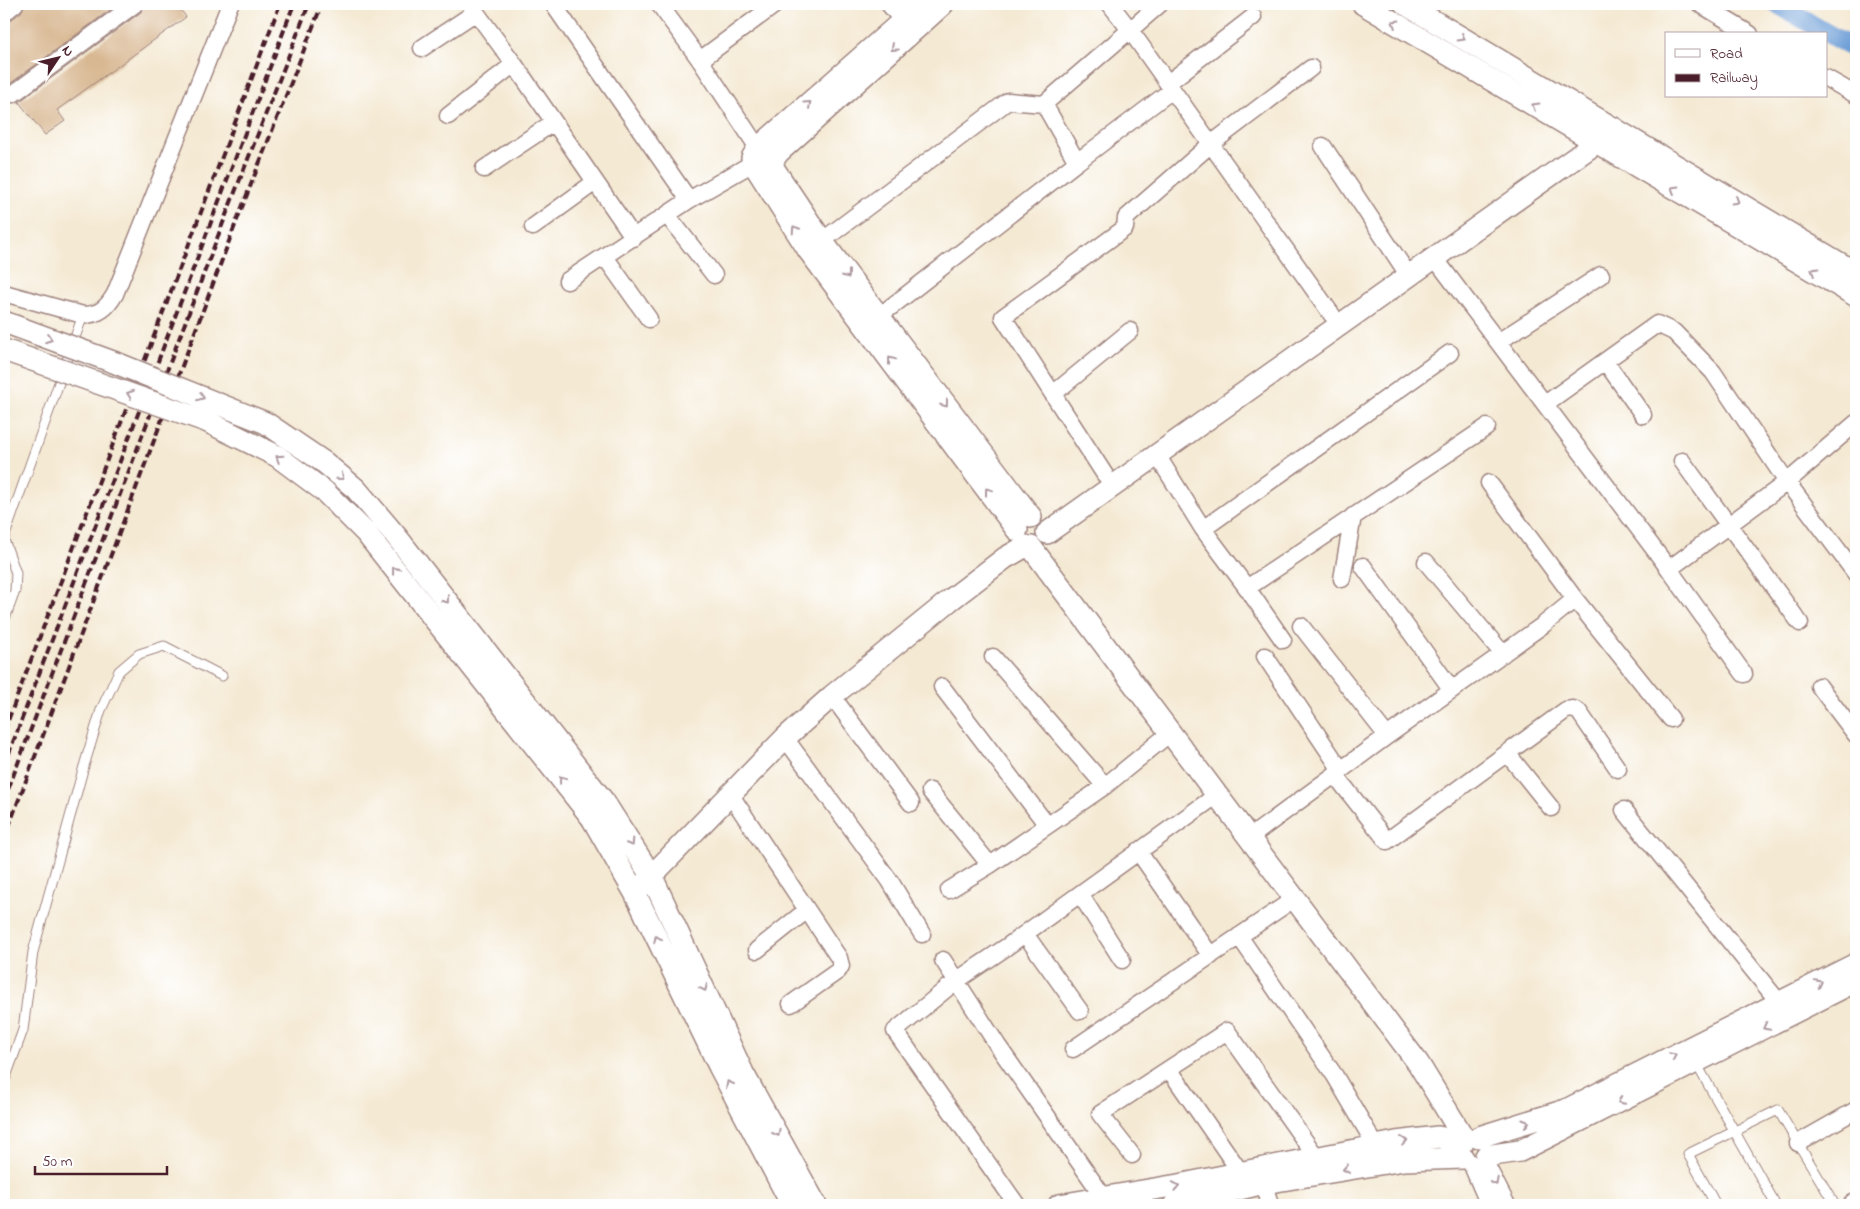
<svg xmlns="http://www.w3.org/2000/svg" width="1860" height="1209" viewBox="0 0 1860 1209" font-family="'Indie Flower',sans-serif">
  <style>
    .lines { fill: none; stroke-linecap: round; stroke-linejoin: round }
    .canal { stroke: #6c9dd6; stroke-width: 19 }
    .building { fill: #d8b791 }
    .service-casing { stroke: #9f847f; stroke-width: 11 }
    .minor-casing { stroke: #9f847f; stroke-width: 19 }
    .tertiary-casing { stroke: #9f847f; stroke-width: 24 }
    .service { stroke: #fff; stroke-width: 9 }
    .minor { stroke: #fff; stroke-width: 16 }
    .tertiary { stroke: #fff; stroke-width: 21 }
    .rail { stroke: #4a1f2b; stroke-width: 4; stroke-dasharray: 8 4; stroke-linecap: butt }
    .tertiary-bridge-casing { stroke: #9f847f; stroke-width: 24; stroke-linecap: butt }
    .tertiary-bridge { stroke: #fff; stroke-width: 21 }
    .oneway { stroke: #ae9aa0 }
  </style>
  <rect width="100%" height="100%" fill="#fff"/>
  <filter id="ink" filterUnits="userSpaceOnUse"><feTurbulence type="fractalNoise" baseFrequency=".02" numOctaves="2"/><feDisplacementMap in="SourceGraphic" scale="10" xChannelSelector="R" yChannelSelector="G"/><feConvolveMatrix kernelMatrix="1 2 1 2 8 2 1 2 1" color-interpolation-filters="sRGB"/></filter>
  <filter id="wash" filterUnits="userSpaceOnUse"><feTurbulence type="fractalNoise" baseFrequency=".0096" numOctaves="4" result="noise"/><feDisplacementMap in="SourceGraphic" scale="20" xChannelSelector="R" yChannelSelector="G"/><feGaussianBlur stdDeviation="1.12" result="paint"/><feColorMatrix in="noise" values="0 0 0 0 0 0 0 0 0 0 0 0 0 0 0 0 0 1.4 0 .05"/><feComposite in="paint" operator="in"/></filter>
  <g filter="url(#wash)">
    <rect width="100%" height="100%" fill="#f4e9d3"/>
    <g class="lines">
      <!-- canal -->
      <path class="canal" d="M1777 4 1856 50"/>
    </g>
    <g id="blocks">
      <!-- building -->
      <path class="building" d="M25 4H118L7 86 4 82V23L10 21 21 12Z
        M145 4H176L186 17 57 110 65 121 45 135 19 102 141 12Z"/>
    </g>
  </g>
  <g filter="url(#ink)">
    <use href="#blocks" fill-opacity="0" stroke="#9f847f" stroke-width="1"/>
    <g class="lines">
      <!-- service casing -->
      <g class="service-casing">
        <path id="service" d="M4 538 83 315
          M4 540 16 573 15 591 4 621
          M1696 1063 1776 1205
          M4 1082 23 1030 33 952 84 766 101 710 119 671 139 654 164 646 222 676
          M1716 1205 1688 1154 1778 1110 1835 1205"/>
      </g>
      <!-- minor casing -->
      <g class="minor-casing">
        <path id="minor" d="M470 4 514 64 634 238
          M553 4 689 200 753 163 763 160
          M659 4 700 60 758 148
          M889 4 909 29
          M1110 4 1130 30 1160 4
          M1700 4 1750 34
          M4 13 15 4
          M422 48 476 12
          M700 60 776 4
          M1826 78 1856 95
          M1168 83 1253 17
          M13 94 135 4
          M448 116 514 64
          M1323 146 1409 276
          M1077 162 1172 90
          M484 169 554 122
          M667 215 714 275
          M533 227 595 182
          M822 241 1008 101 1044 104
          M605 257 649 319
          M1434 257 1669 569 1744 674
          M567 281 689 200
          M4 293 83 315C99 315 107 308 115 294L230 4
          M878 317 1077 162 1044 104 1130 30 1332 315
          M1498 342 1601 275
          M1605 361 1643 415
          M1053 394 1130 331
          M1545 404 1657 324 1674 332 1713 372 1787 482 1856 574
          M1157 455 1203 529 1247 588 1283 640
          M1682 461 1800 623
          M1105 475 1003 317 1125 228 1126 218 1211 144 1311 68
          M1489 483 1575 599 1671 719
          M1203 529 1450 353
          M1426 562 1503 654
          M1363 566 1452 690
          M1669 569 1787 482 1856 423
          M1342 579 1353 516
          M1247 588 1487 427
          M1301 626 1387 736
          M1265 656 1341 770
          M993 657 1105 786
          M1819 686 1856 735
          M942 687 1047 825
          M832 696 911 803
          M785 738 890 881 922 934
          M1507 753 1551 808
          M1335 775 1387 841 1566 710 1573 709 1579 712 1618 769
          M930 791 990 865
          M730 794 839 958 841 966 838 971 791 1004
          M1624 810 1786 1011
          M1249 838 1387 736 1543 625 1575 599
          M1138 851 1211 956
          M949 890 990 865 1105 786 1170 733
          M1080 894 1122 960
          M1025 934 1080 1011
          M1239 936 1335 1076 1376 1146
          M757 950 807 910
          M943 960 998 1046 1105 1199 1108 1205
          M1073 1049 1294 899
          M1169 1069 1241 1173
          M1798 1143 1856 1110
          M1132 1155 1100 1114 1227 1031 1317 1158
          M1484 1160 1507 1205
          M1471 1163 1489 1205
          M1264 1183 1270 1205
          M1853 1202 1856 1201
          M1017 1205 895 1031 956 981 1005 948 1217 795"/>
      </g>
      <!-- tertiary casing -->
      <g class="tertiary-casing">
        <path id="tertiary" d="M922 4 758 148 752 158 753 163 809 251 1017 530
          M943 4 779 152C774 158 772 161 774 169L822 241 1031 517
          M1363 4 1856 296
          M1405 4 1856 273
          M1047 533 1596 143 1614 128
          M1031 547 1418 1063 1465 1140
          M604 802 652 877 743 1073 816 1205
          M592 818 635 893 719 1066 792 1205
          M635 893 785 738 832 696 949 601 1005 558 1026 546
          M1479 1137 1566 1110 1856 964
          M1486 1156 1520 1151 1856 981
          M1059 1205 1178 1185 1396 1142 1438 1137 1463 1142
          M1174 1205 1264 1183 1404 1160 1463 1158"/>
      </g>
      <!-- service -->
      <use href="#service" class="service"/>
      <!-- minor -->
      <use href="#minor" class="minor"/>
      <!-- tertiary -->
      <use href="#tertiary" class="tertiary"/>
      <!-- rail -->
      <path class="rail" d="M4 731 280 4
        M4 766 294 4
        M4 800 226 215 309 4
        M4 839 237 220 322 4"/>
      <!-- tertiary-bridge casing -->
      <g class="tertiary-bridge-casing">
        <path id="tertiary-bridge" d="M4 322 116 363 266 423 325 463 356 489 396 536 604 802
          M4 350 206 421 277 456 324 491 366 533 592 818"/>
      </g>
      <!-- tertiary-bridge -->
      <use href="#tertiary-bridge" class="tertiary-bridge"/>
    </g>
    <!-- one-way arrows -->
    <defs><path id="oneway-chevron" d="M-2-3.5L2.5 0L-2 3.5" fill="none" stroke-width="1.6" stroke-linecap="round" stroke-linejoin="round" transform="scale(1.25)"/></defs>
    <g class="oneway">
      <use href="#oneway-chevron" transform="translate(1395 23) rotate(-149)"/>
      <use href="#oneway-chevron" transform="translate(1462 38) rotate(31)"/>
      <use href="#oneway-chevron" transform="translate(894 48) rotate(138)"/>
      <use href="#oneway-chevron" transform="translate(808 104) rotate(-42)"/>
      <use href="#oneway-chevron" transform="translate(1535 106) rotate(-149)"/>
      <use href="#oneway-chevron" transform="translate(1674 189) rotate(-149)"/>
      <use href="#oneway-chevron" transform="translate(1736 201) rotate(31)"/>
      <use href="#oneway-chevron" transform="translate(795 229) rotate(-123)"/>
      <use href="#oneway-chevron" transform="translate(1814 271) rotate(-149)"/>
      <use href="#oneway-chevron" transform="translate(847 275) rotate(53)"/>
      <use href="#oneway-chevron" transform="translate(49 339) rotate(20)"/>
      <use href="#oneway-chevron" transform="translate(891 360) rotate(-127)"/>
      <use href="#oneway-chevron" transform="translate(130 394) rotate(-160)"/>
      <use href="#oneway-chevron" transform="translate(201 397) rotate(22)"/>
      <use href="#oneway-chevron" transform="translate(945 404) rotate(53)"/>
      <use href="#oneway-chevron" transform="translate(279 458) rotate(-147)"/>
      <use href="#oneway-chevron" transform="translate(341 477) rotate(39)"/>
      <use href="#oneway-chevron" transform="translate(988 491) rotate(-127)"/>
      <use href="#oneway-chevron" transform="translate(395 570) rotate(-128)"/>
      <use href="#oneway-chevron" transform="translate(446 600) rotate(52)"/>
      <use href="#oneway-chevron" transform="translate(562 779) rotate(-128)"/>
      <use href="#oneway-chevron" transform="translate(631 843) rotate(57)"/>
      <use href="#oneway-chevron" transform="translate(657 939) rotate(-116)"/>
      <use href="#oneway-chevron" transform="translate(1819 983) rotate(-27)"/>
      <use href="#oneway-chevron" transform="translate(704 988) rotate(65)"/>
      <use href="#oneway-chevron" transform="translate(1766 1027) rotate(153)"/>
      <use href="#oneway-chevron" transform="translate(1673 1056) rotate(-27)"/>
      <use href="#oneway-chevron" transform="translate(729 1084) rotate(-118)"/>
      <use href="#oneway-chevron" transform="translate(1621 1101) rotate(153)"/>
      <use href="#oneway-chevron" transform="translate(1526 1123) rotate(-17)"/>
      <use href="#oneway-chevron" transform="translate(777 1133) rotate(61)"/>
      <use href="#oneway-chevron" transform="translate(1404 1141) rotate(-7)"/>
      <use href="#oneway-chevron" transform="translate(1346 1169) rotate(170)"/>
      <use href="#oneway-chevron" transform="translate(1495 1182) rotate(63)"/>
      <use href="#oneway-chevron" transform="translate(1176 1186) rotate(-11)"/>
    </g>
  </g>
  <!-- margin -->
  <rect width="1860" height="1209" fill="none" stroke="#fff" stroke-width="20"/>
  <!-- legend -->
  <rect x="1665" y="32" width="162" height="65" fill="#ffffff" stroke="#b7a5aa"/>
  <rect x="1675" y="49" width="25" height="8" fill="#ffffff" stroke="#b7a5aa"/>
  <text x="1710" y="58" font-size="15" fill="#4a1f2b">Road</text>
  <rect x="1675" y="74" width="25" height="8" fill="#4a1f2b" stroke="#b7a5aa"/>
  <text x="1710" y="82" font-size="15" fill="#4a1f2b">Railway</text>
  <!-- north arrow -->
  <g transform="translate(58 58) rotate(55)" stroke="#ffffff" stroke-width="4" paint-order="stroke">
  <path d="M0-4L9 19L0 12L-9 19Z" fill="#4a1f2b"/>
  <text y="-8" font-size="14" font-weight="bold" text-anchor="middle" fill="#4a1f2b">N</text>
  </g>
  <!-- scale -->
  <path d="M35 1166v8h132v-8" fill="none" stroke="#4a1f2b" stroke-width="2.5"/>
  <text x="42" y="1166" font-size="15" fill="#4a1f2b" stroke="#ffffff" stroke-width="4" paint-order="stroke">50 m</text>
</svg>
